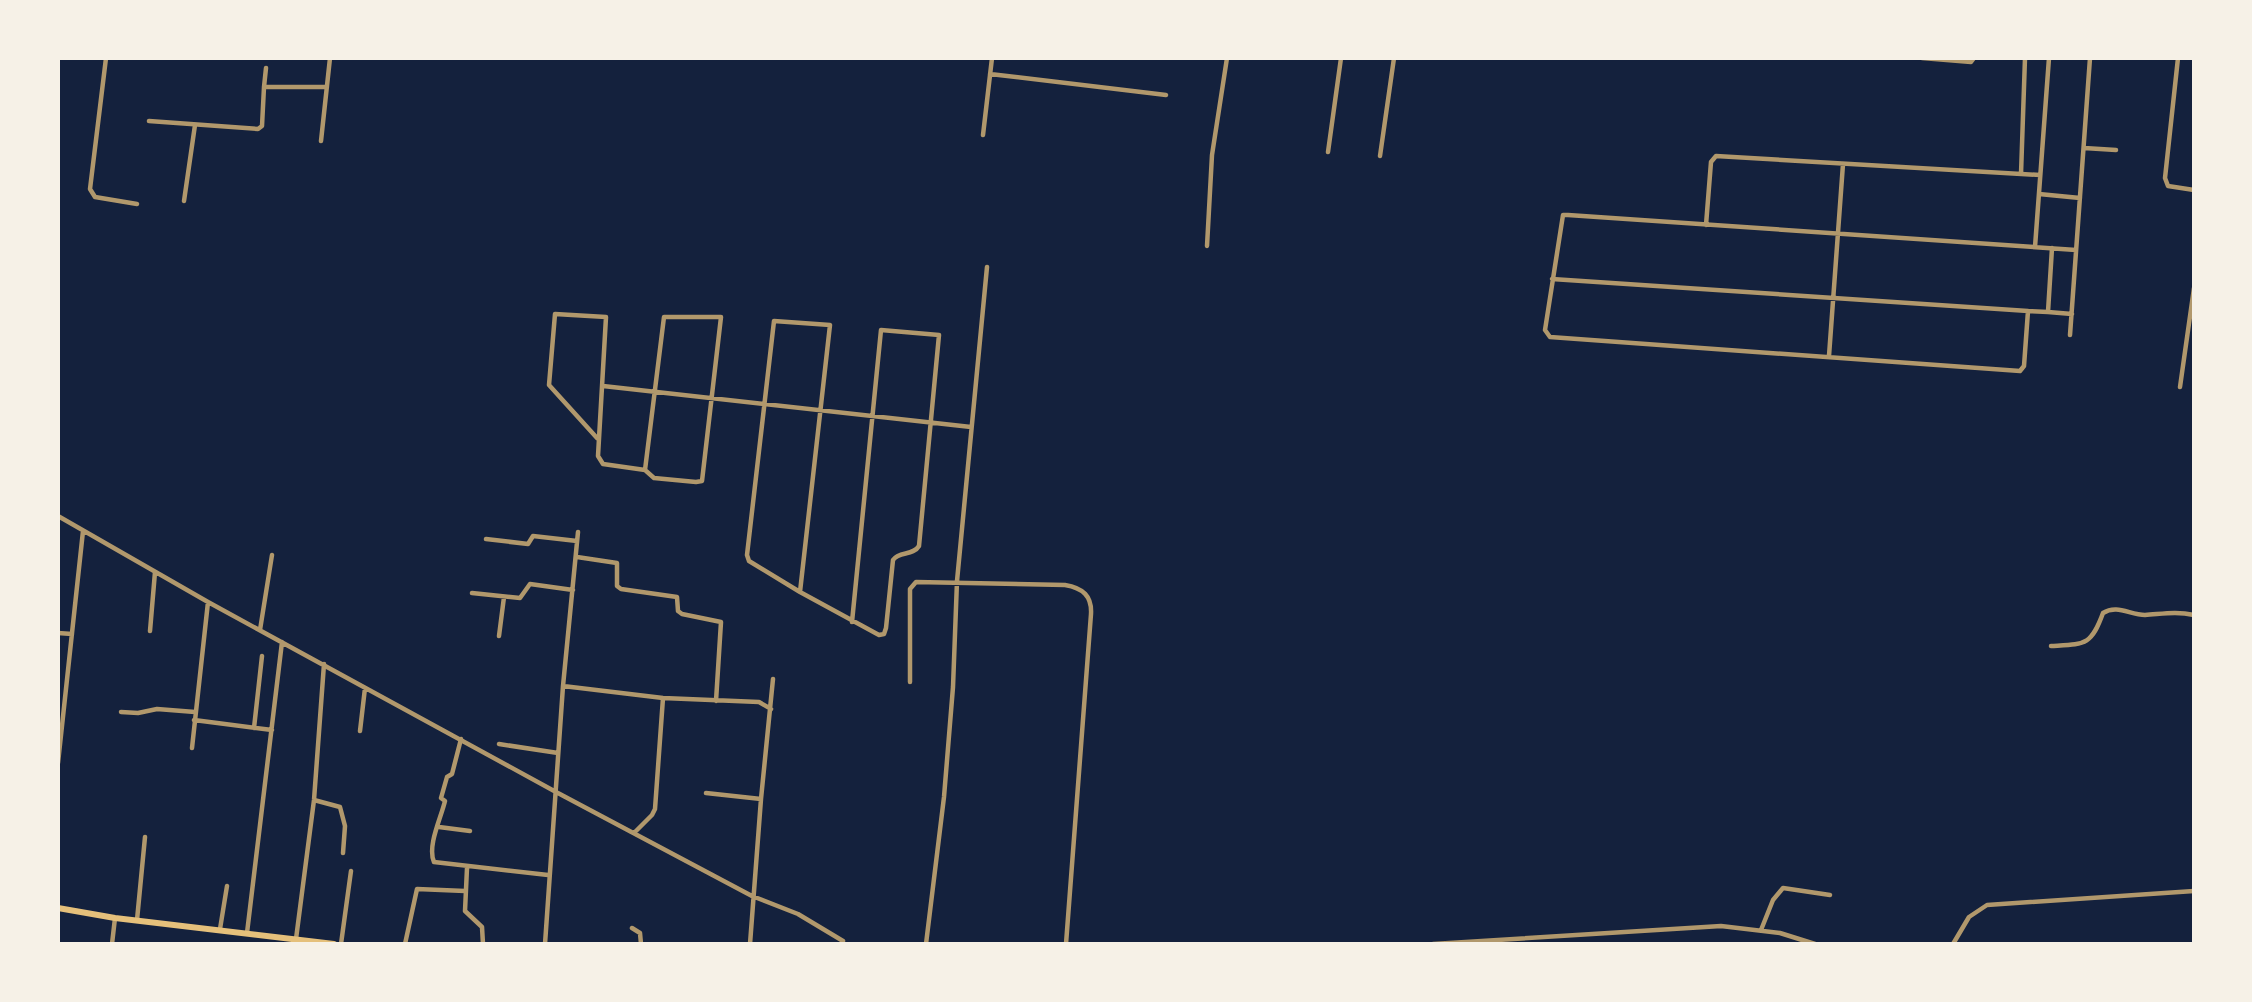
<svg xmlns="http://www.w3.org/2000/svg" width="2252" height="1002" viewBox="0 0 2252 1002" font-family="'Zilla Slab',serif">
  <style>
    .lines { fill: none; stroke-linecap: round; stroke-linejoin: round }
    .minor { stroke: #b1986c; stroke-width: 4.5 }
    .secondary { stroke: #e5c07b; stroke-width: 6 }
  </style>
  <rect width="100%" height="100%" fill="#14213d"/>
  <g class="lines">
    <!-- minor -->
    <path class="minor" d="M106 58 90 189 95 197 137 204
      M1922 58 1971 62 1974 58
      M2178 58 2165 178 2168 186 2194 190
      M990 74 1166 95
      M264 87 266 68
      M149 121 258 129 262 126 264 87H327
      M983 135 992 58
      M321 141 330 58
      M2084 148 2116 150
      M1328 152 1341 58
      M1380 156 1394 58
      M2021 174 2025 58
      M2039 194 2080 198
      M184 201 195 125
      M1706 225 1711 162 1716 156 2040 175
      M1207 246 1212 155 1227 58
      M2035 247 2049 58
      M2052 248 2048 312 2028 311 2024 366 2020 371 1550 337 1545 330 1563 215H1568L2076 250
      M1552 279 2028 311
      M2048 312 2072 314
      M2070 335 2090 58
      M1829 356 1843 164
      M603 386 971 427
      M2180 387 2194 288
      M597 438 549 385 555 314 606 317 598 456 603 464 645 470 664 317H721L702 481 696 482 654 478 645 470
      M58 516 208 602 556 792 752 896 798 914 843 941
      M486 539 528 544 533 536 577 541
      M577 557 617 563V586L621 589 677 597 678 611 682 614 721 622 716 701
      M800 592 830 325 774 321 747 555 749 561 800 592 879 635 884 634 886 628 893 560C899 551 913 556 919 546L939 335 881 330 852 622
      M472 593 520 598 530 584 573 590
      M260 630 272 555
      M150 631 155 572
      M58 633 72 634
      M499 636 504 597
      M2051 646C2085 644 2091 646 2103 613 2117 604 2130 615 2145 615 2162 614 2176 611 2194 615
      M910 682V589L916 582 1065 585C1083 588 1092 596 1091 614L1066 944
      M563 686 663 698 759 702 771 709
      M121 712 138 713 157 709 195 712
      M194 720 272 730
      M254 728 262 656
      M360 731 365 688
      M461 739 452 774 447 777 441 798 445 801C441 818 427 846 434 862L548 875
      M499 744 558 753
      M192 748 208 602
      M58 763 83 531
      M706 793 761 799
      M314 800 340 807 345 826 343 853
      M439 827 470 831
      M634 833 652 815 655 809 663 698
      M467 868 465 911 482 927 483 944
      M137 920 145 837
      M632 928 640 933 641 944
      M220 929 227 886
      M1761 930 1773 900 1783 888 1830 895
      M247 933 282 642
      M296 939 314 800 324 664
      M112 944 115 918
      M341 944 351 871
      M405 944 417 889 465 891
      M545 944 563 686 578 532
      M750 944 761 799 773 679
      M926 944 944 797 953 687 957 581 987 267
      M1433 944 1721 926 1780 933 1815 944
      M1953 944 1969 917 1987 905 2194 891"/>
    <!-- secondary -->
    <path class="secondary" d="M58 908 115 918 334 944"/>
  </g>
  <!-- border -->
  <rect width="2252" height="1002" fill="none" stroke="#f6f1e7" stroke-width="120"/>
</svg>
